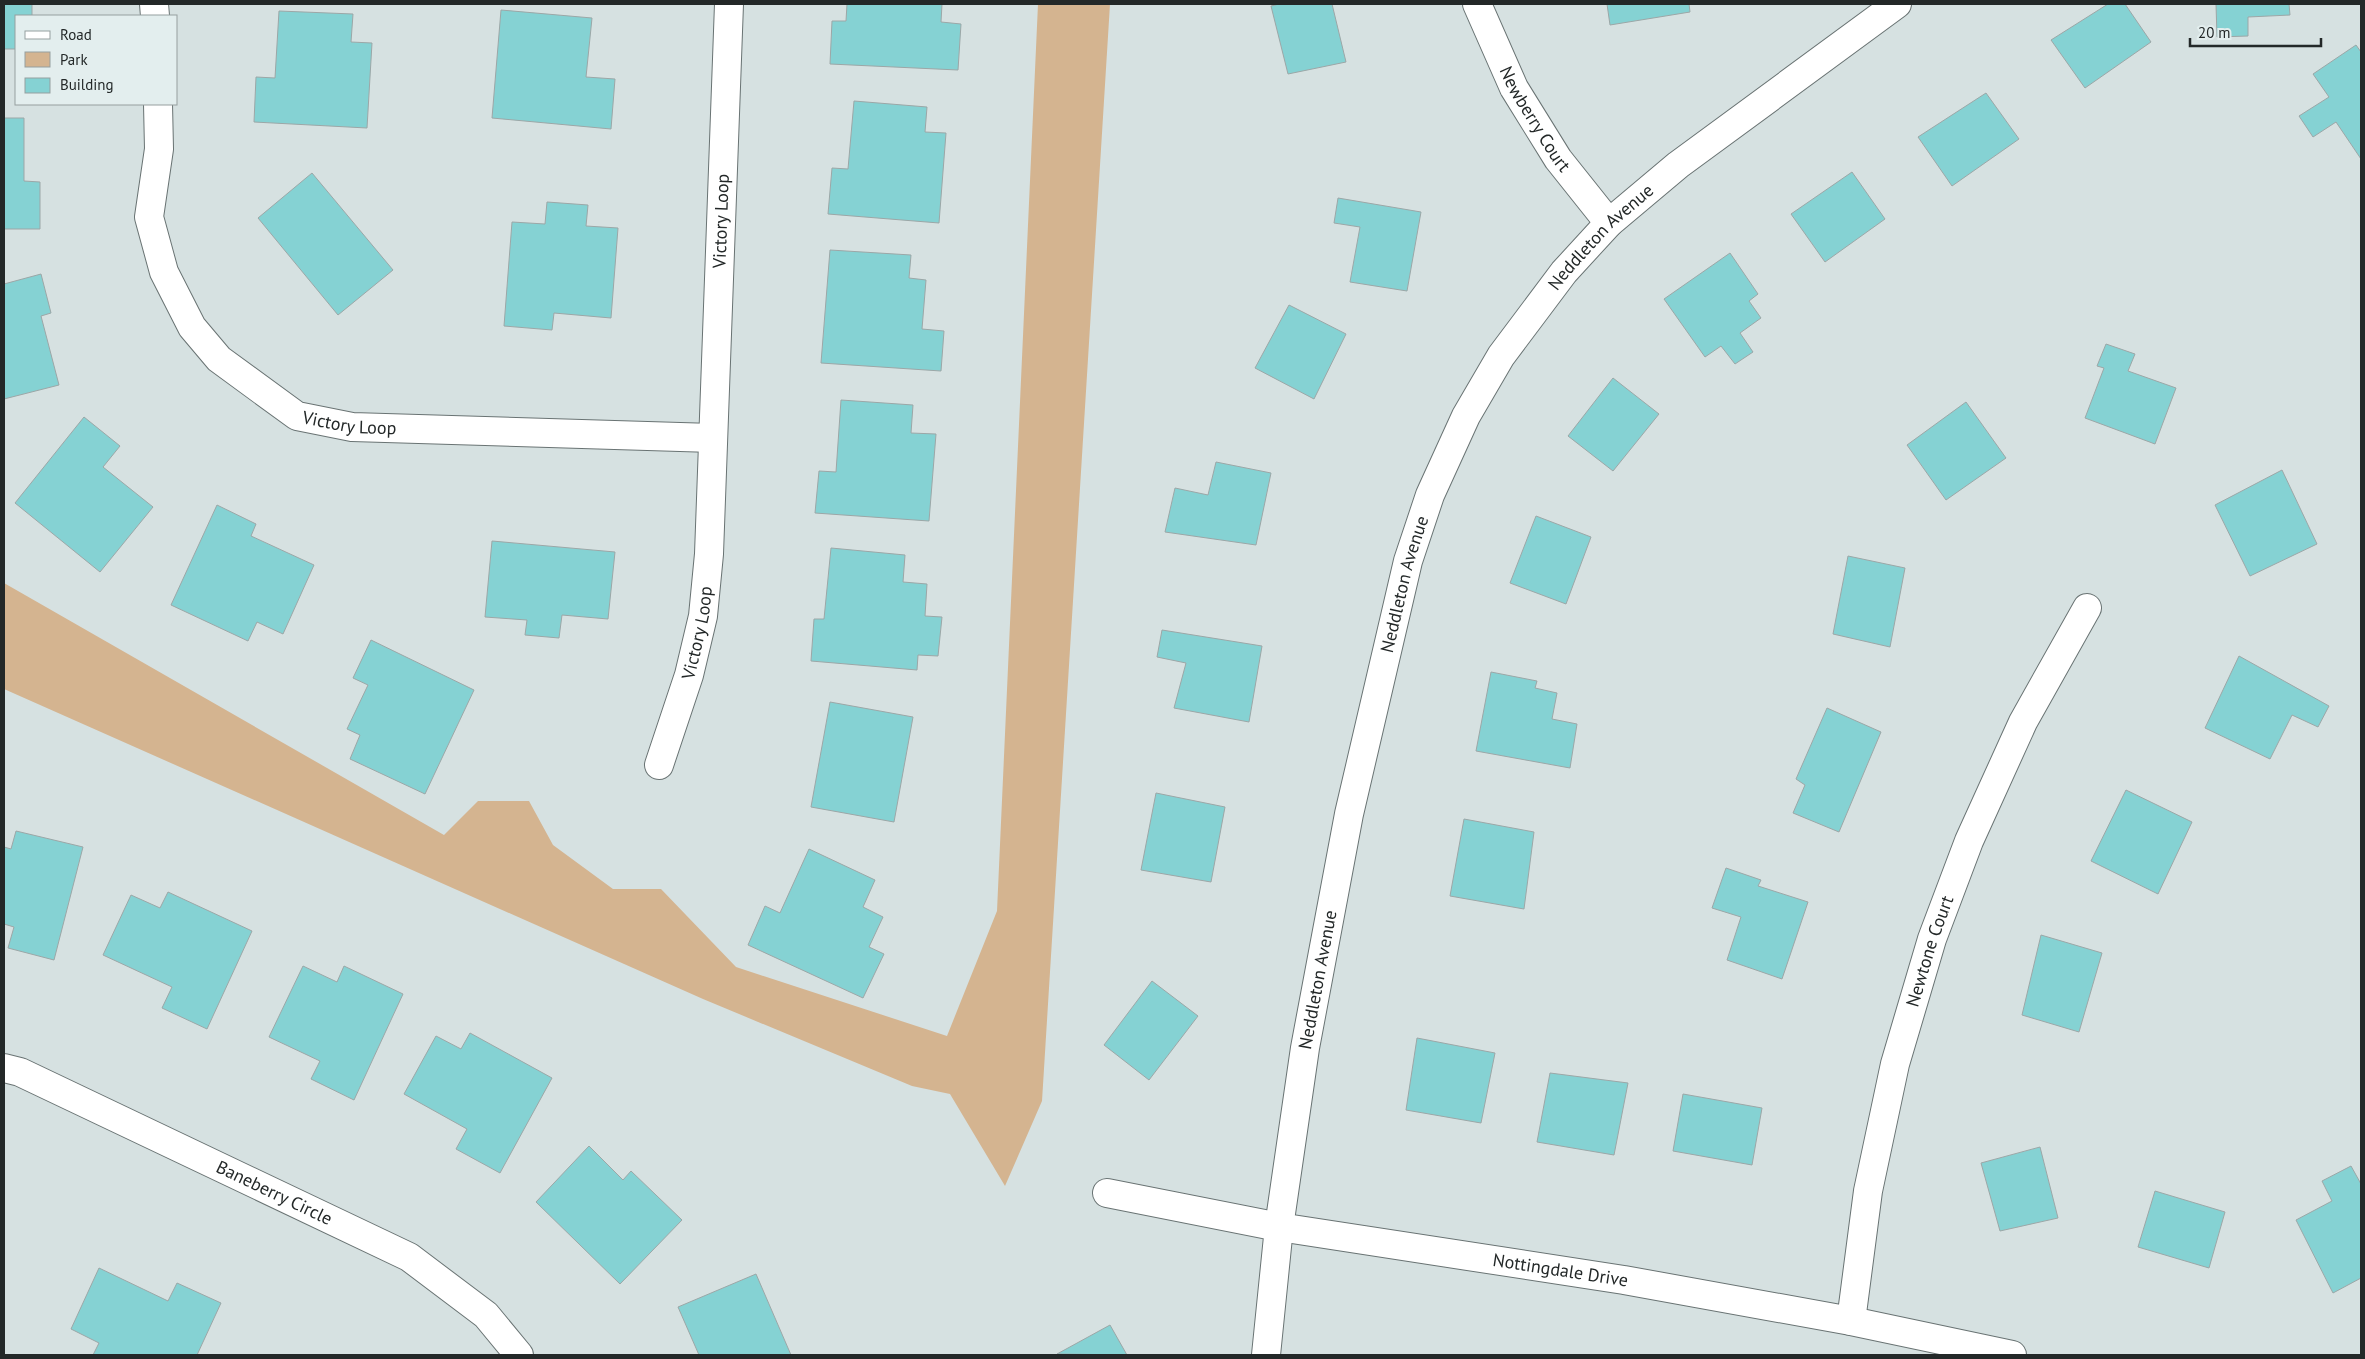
<svg xmlns="http://www.w3.org/2000/svg" width="2365" height="1359" viewBox="0 0 2365 1359" font-family="'PT Sans',sans-serif">
  <style>
    .green { fill: #d4b490 }
    .building { fill: #85d2d3; stroke: #9ca7a7 }
    .lines { fill: none; stroke-linecap: round; stroke-linejoin: round }
    .minor-casing { stroke: #697373; stroke-width: 30 }
    .minor { stroke: #fff; stroke-width: 28 }
    .labels { text-anchor: middle; stroke-width: 5; stroke-linejoin: round; paint-order: stroke }
    .street-label { font-size: 18px; fill: #232828; stroke: #e3eeee }
  </style>
  <rect width="100%" height="100%" fill="#d6e1e1"/>
  <!-- green -->
  <path class="green" d="M1038 4H1110L1042 1101 1005 1186 950 1094 912 1086 703 999 4 689V583L444 835 478 801H529L553 845 613 889H661L736 967 947 1036 997 911Z"/>
  <!-- building -->
  <path class="building" d="M4 4H32V16H16V49H4Z
    M847 4H942L941 22 961 24 958 70 830 64 832 21H846Z
    M1279 4H1332L1346 62 1288 74 1271 6Z
    M1607 4H1689L1690 12 1610 25Z
    M2108 4H2125L2151 42 2085 88 2051 40Z
    M2216 4H2289L2290 15 2248 17V36L2217 37Z
    M501 10 592 18 586 77 615 79 611 129 492 118Z
    M279 11 353 14 351 42 372 43 367 128 254 122 256 77 275 78Z
    M2356 45 2361 52V159L2336 122 2313 137 2299 116 2329 97 2313 74Z
    M1986 93 2019 139 1952 186 1918 137Z
    M854 101 927 107 925 132 946 133 939 223 828 214 832 168 848 169Z
    M4 118H24V181L40 182V229H4Z
    M1852 172 1885 219 1825 262 1791 214Z
    M312 173 393 270 338 315 258 218Z
    M1338 198 1421 212 1407 291 1350 282 1360 227 1334 223Z
    M547 202 588 205 586 226 618 228 611 318 554 313 552 330 504 326 512 222 545 224Z
    M830 250 911 255 909 278 926 280 922 329 944 331 941 371 821 363Z
    M1730 253 1758 294 1749 301 1761 318 1740 333 1753 352 1735 364 1721 346 1705 357 1664 299Z
    M41 274 51 313 41 316 59 385 4 399V284Z
    M1289 305 1346 334 1314 399 1255 368Z
    M2106 344 2135 354 2128 371 2176 388 2155 444 2085 418 2104 368 2097 366Z
    M1613 378 1659 414 1613 471 1568 436Z
    M841 400 913 405 911 433 936 434 929 521 815 513 819 471 836 472Z
    M1966 402 2006 458 1946 500 1907 445Z
    M84 417 120 446 103 467 153 507 100 572 15 503Z
    M1216 462 1271 473 1256 545 1165 532 1175 488 1208 495Z
    M2282 470 2317 544 2250 576 2215 505Z
    M217 505 256 524 251 536 314 565 283 634 257 622 248 641 171 605Z
    M1536 516 1591 537 1566 604 1510 583Z
    M492 541 615 552 608 619 562 615 559 638 525 635 527 620 485 617Z
    M831 548 905 555 903 582 927 584 925 616 942 617 938 656 918 655 917 670 811 661 814 619H824Z
    M1848 556 1905 568 1890 647 1833 634Z
    M1162 630 1262 646 1249 722 1174 708 1186 663 1157 657Z
    M371 640 474 690 425 794 350 759 360 735 347 729 368 685 353 678Z
    M2239 656 2329 706 2318 727 2292 715 2270 759 2205 728Z
    M1491 672 1537 681 1535 688 1557 693 1552 719 1577 724 1570 768 1476 751Z
    M830 702 913 717 894 822 811 807Z
    M1827 708 1881 732 1839 832 1793 813 1805 785 1796 779Z
    M2126 790 2192 822 2158 894 2091 861Z
    M1156 793 1225 807 1211 882 1141 870Z
    M1464 819 1534 832 1524 909 1450 896Z
    M16 831 83 847 54 960 8 948 14 927 4 924V847L11 849Z
    M809 849 875 880 863 907 883 917 869 947 884 954 863 998 748 945 765 906 780 913Z
    M1726 868 1761 880 1758 886 1808 902 1782 979 1727 960 1741 917 1712 908Z
    M168 892 252 931 207 1029 162 1008 172 987 103 955 131 895 160 908Z
    M2041 935 2102 953 2079 1032 2022 1015Z
    M303 966 337 982 344 966 403 994 354 1100 311 1079 320 1061 269 1037Z
    M1152 981 1198 1016 1149 1080 1104 1045Z
    M470 1033 552 1078 500 1173 456 1149 467 1129 404 1094 436 1036 461 1049Z
    M1417 1038 1495 1053 1481 1123 1406 1110Z
    M1550 1073 1628 1083 1614 1155 1537 1142Z
    M1683 1094 1762 1108 1752 1165 1673 1151Z
    M589 1146 623 1180 631 1171 682 1220 620 1284 536 1202Z
    M2040 1147 2058 1218 2000 1231 1981 1163Z
    M2351 1166 2361 1184V1278L2333 1293 2296 1220 2332 1201 2322 1181Z
    M2155 1191 2225 1212 2209 1268 2138 1247Z
    M99 1268 168 1301 177 1283 221 1303 197 1355H93L99 1343 71 1329Z
    M756 1274 791 1355H699L678 1307Z
    M1110 1325 1127 1355 1057 1354Z"/>
  <g class="lines">
    <!-- minor casing -->
    <g class="minor-casing">
      <g id="minor">
        <path d="M154 4 155 16"/>
        <path id="s1" d="M1477 4 1514 88 1558 159 1609 223"/>
        <path id="s2" d="M158 104 159 149 149 217 164 272 192 327 219 359 297 416 352 427 713 438"/>
        <path id="s3" d="M659 765 689 675 703 616 709 554 729 4"/>
        <path id="s4" d="M4 1068 20 1072 409 1257 486 1315 519 1355"/>
        <path id="s5" d="M1107 1193 1279 1227 1624 1280 1851 1321 2012 1355"/>
        <path id="s6" d="M1851 1321 1868 1191 1895 1064 1932 939 1969 841 2023 722 2087 608"/>
        <path id="s7" d="M1266 1355 1279 1227 1305 1048 1349 814 1408 561 1430 495 1466 416 1501 356 1564 272 1609 223 1678 165 1897 4"/>
      </g>
    </g>
    <!-- minor -->
    <use href="#minor" class="minor"/>
  </g>
  <g class="labels">
    <!-- street labels -->
    <g class="street-label">
      <text dy="6" stroke="none"><textPath href="#s1" startOffset="129">Newberry Court</textPath></text>
      <text dy="6" stroke="none"><textPath href="#s3" startOffset="551">Victory Loop</textPath></text>
      <text dy="6" stroke="none"><textPath href="#s7" startOffset="1189">Neddleton Avenue</textPath></text>
      <text dy="6" stroke="none"><textPath href="#s2" startOffset="424">Victory Loop</textPath></text>
      <text dy="6" stroke="none"><textPath href="#s7" startOffset="784">Neddleton Avenue</textPath></text>
      <text dy="6" stroke="none"><textPath href="#s3" startOffset="138">Victory Loop</textPath></text>
      <text dy="6" stroke="none"><textPath href="#s6" startOffset="379">Newtone Court</textPath></text>
      <text dy="6" stroke="none"><textPath href="#s7" startOffset="379">Neddleton Avenue</textPath></text>
      <text dy="6" stroke="none"><textPath href="#s4" startOffset="298">Baneberry Circle</textPath></text>
      <text dy="6" stroke="none"><textPath href="#s5" startOffset="460">Nottingdale Drive</textPath></text>
    </g>
  </g>
  <!-- border -->
  <rect width="2365" height="1359" fill="none" stroke="#232828" stroke-width="10"/>
  <!-- legend -->
  <rect x="15" y="15" width="162" height="90" fill="#e3eeee" stroke="#969f9f"/>
  <rect x="25" y="31" width="25" height="8" fill="#ffffff" stroke="#969f9f"/>
  <text x="60" y="40" font-size="15" fill="#232828">Road</text>
  <rect x="25" y="52" width="25" height="15" fill="#d4b490" stroke="#969f9f"/>
  <text x="60" y="65" font-size="15" fill="#232828">Park</text>
  <rect x="25" y="78" width="25" height="15" fill="#85d2d3" stroke="#969f9f"/>
  <text x="60" y="90" font-size="15" fill="#232828">Building</text>
  <!-- scale -->
  <path d="M2190 38v8h131v-8" fill="none" stroke="#232828" stroke-width="2.5"/>
  <text x="2198" y="38" font-size="15" fill="#232828" stroke="#e3eeee" stroke-width="4" paint-order="stroke">20 m</text>
</svg>
